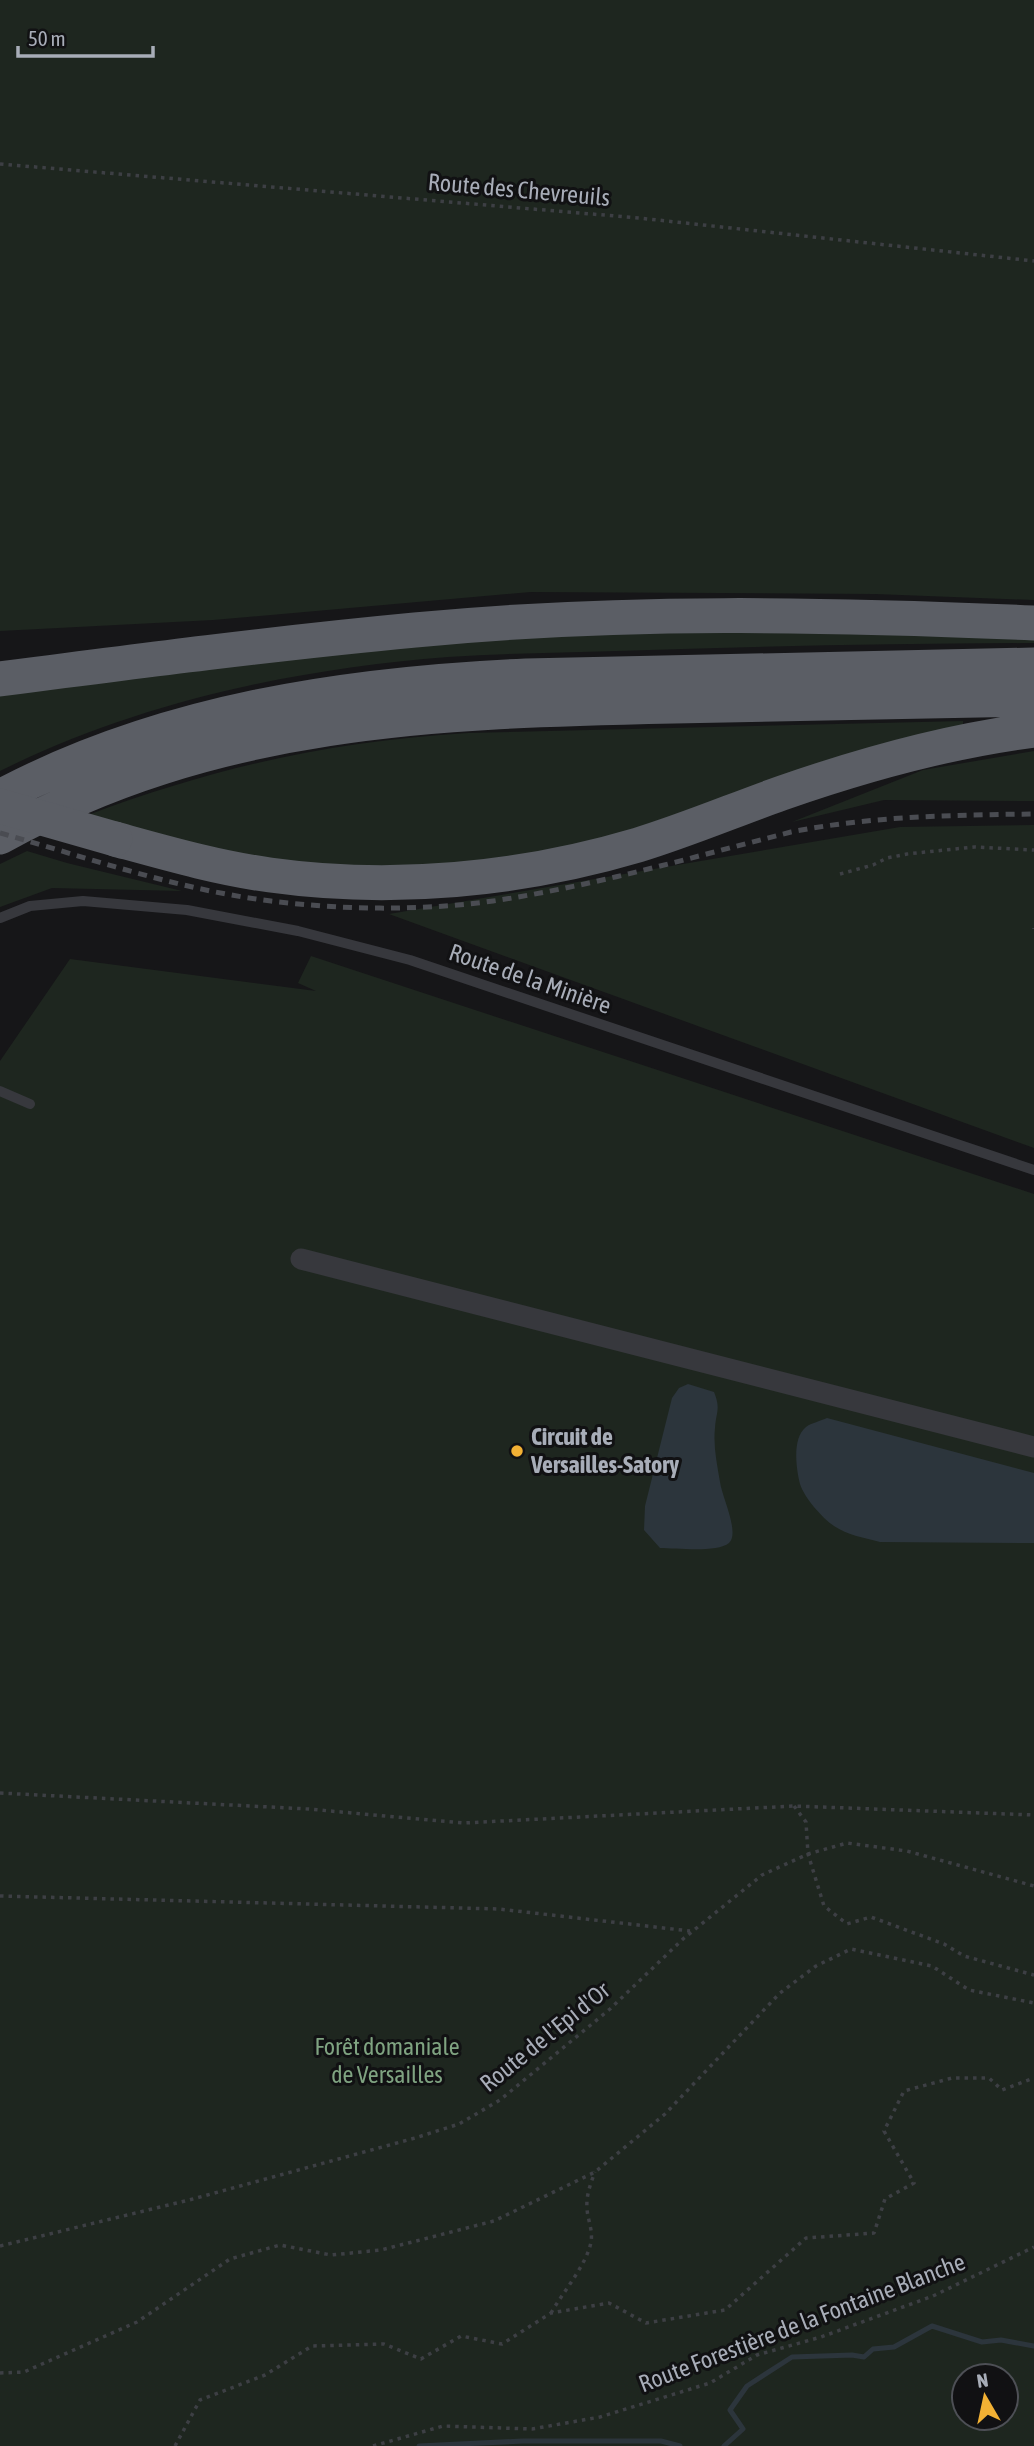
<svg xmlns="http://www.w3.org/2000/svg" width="1034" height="2446" viewBox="0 0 1034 2446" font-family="'Asap Condensed',sans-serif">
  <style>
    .green { fill: #1e261f; fill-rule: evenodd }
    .water { fill: #2c353c }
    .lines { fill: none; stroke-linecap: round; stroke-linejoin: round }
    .stream { stroke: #2c353c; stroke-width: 5 }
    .path { stroke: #3d3f44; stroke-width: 3.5; stroke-dasharray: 3.5 5; stroke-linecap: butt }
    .service { stroke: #37383d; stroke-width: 10 }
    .minor { stroke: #37383d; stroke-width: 21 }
    .trunk { stroke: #5b5e65; stroke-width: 35 }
    .rail { stroke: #4a4c52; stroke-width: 5; stroke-dasharray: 9 7; stroke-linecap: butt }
    .trunk-bridge { stroke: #5b5e65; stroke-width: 35 }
    .poi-dot { fill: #f2b134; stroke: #111113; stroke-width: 2.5 }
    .labels { text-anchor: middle; stroke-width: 6; stroke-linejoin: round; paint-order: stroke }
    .street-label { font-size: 24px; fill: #a8adb8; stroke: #111113 }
    .poi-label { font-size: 24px; font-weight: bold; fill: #a8adb8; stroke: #111113; text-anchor: start }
    .park-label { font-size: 24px; fill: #7fa381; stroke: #111113 }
  </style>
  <rect width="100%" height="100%" fill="#161618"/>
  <!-- green -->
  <path class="green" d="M0 0H1034V600L875 594 530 592 213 620 0 631Z
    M604 630 1034 634V643C895 644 756 646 617 651 560 653 504 653 448 657 294 669 139 702 0 771V693L388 644Z
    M963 721V726L633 835 446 870 256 862 88 815C216 767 332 741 468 733Z
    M1034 751V801L884 800 792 822 923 770Z
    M1034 825V1148L389 914 900 827Z
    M27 851 67 863 182 891 52 888 0 907V864Z
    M311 956 1034 1194V2446H0V1061L70 959 316 991 298 983ZM964 2376H1006V2418H964Z"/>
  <!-- water -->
  <path class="water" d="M688 1384 714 1392C721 1409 716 1412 715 1428 713 1446 717 1464 720 1482 722 1497 740 1533 729 1543 717 1553 676 1548 660 1548L644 1530 645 1506 672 1398 679 1388Z
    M827 1418 1034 1473V1543L880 1542C865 1538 847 1535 834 1526 822 1518 804 1497 800 1484 796 1468 792 1438 806 1427 811 1423 821 1421 827 1418Z"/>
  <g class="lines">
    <!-- stream -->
    <path class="stream" d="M419 2446 523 2441H661L680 2446
      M724 2446 743 2429 730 2410 747 2386 792 2357 852 2355 864 2357 873 2349 894 2347 932 2326 982 2342 1001 2340 1034 2346"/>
    <!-- path -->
    <path class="path" d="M0 164 639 218 1034 261
      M840 874 873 865 887 858 907 854 974 847 1034 850
      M1034 929V928
      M0 1793 308 1809 463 1823 794 1806 1034 1815
      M794 1806 806 1822 808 1854 824 1906 847 1924 871 1917 944 1944 964 1956 1034 1975
      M0 1896 499 1909 690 1931
      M0 2246 189 2200 415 2138 459 2124 500 2100 610 2009 683 1939 762 1875 808 1854 847 1843 907 1851 1034 1886
      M551 2313C563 2292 587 2264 591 2242 593 2230 588 2221 587 2209 586 2196 590 2185 595 2172
      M0 2373 24 2372 137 2322 230 2259 280 2245 331 2255 381 2250 494 2221 595 2172 665 2114 780 1993 816 1966 851 1949 932 1966 969 1990 1034 2003
      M175 2446 200 2400 265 2375 312 2346 384 2344 421 2359 461 2336 502 2344 551 2313 609 2303 646 2323 725 2310 806 2238 874 2233 885 2199 914 2183 884 2131 904 2091 952 2078H989L1002 2090 1034 2078
      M373 2446 443 2426 532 2429 600 2417 710 2383 757 2355 821 2337 933 2296 1034 2247"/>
    <!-- service -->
    <path class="service" d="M0 918 30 906 83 901 187 910 298 931 410 960 1034 1170
      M0 1091 30 1104"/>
    <!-- minor -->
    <path class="minor" d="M301 1259 1034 1447"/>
    <!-- trunk -->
    <path class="trunk" d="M0 679C138 661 277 643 415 630 621 610 828 614 1034 623
      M0 797C162 711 346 684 526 676L1034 665
      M0 837C213 718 437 711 674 706 794 704 914 702 1034 699
      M115 839C166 853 218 868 270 875 392 892 520 880 638 845 687 830 734 810 782 793 865 764 948 741 1034 730"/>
    <!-- rail -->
    <path class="rail" d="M0 833C89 858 179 890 271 901 344 910 420 911 493 901 594 886 693 857 791 832 872 816 953 815 1034 814"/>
    <!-- trunk-bridge -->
    <path class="trunk-bridge" d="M0 806 115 839"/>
  </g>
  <!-- markers -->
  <circle class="poi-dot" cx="517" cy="1451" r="7"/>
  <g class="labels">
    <!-- street labels -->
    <g class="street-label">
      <text transform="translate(519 190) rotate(5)" y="8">Route des Chevreuils</text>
      <text transform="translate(530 979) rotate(19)" y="8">Route de la Minière</text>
      <text transform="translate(545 2037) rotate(-39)" y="8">Route de l'Epi d'Or</text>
      <text transform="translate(802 2323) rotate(-21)" y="8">Route Forestière de la Fontaine Blanche</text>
    </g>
    <!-- poi labels -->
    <g class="poi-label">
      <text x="531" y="1445">Circuit de<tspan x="531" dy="28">Versailles-Satory</tspan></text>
    </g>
    <!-- park labels -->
    <g class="park-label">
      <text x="387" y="2055">Forêt domaniale<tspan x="387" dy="28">de Versailles</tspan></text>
    </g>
  </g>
  <!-- north arrow -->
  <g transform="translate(985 2397) rotate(351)"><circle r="33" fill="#111113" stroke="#4d4f55" stroke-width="2"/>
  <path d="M0-5L12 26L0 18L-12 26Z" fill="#f2b134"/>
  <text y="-10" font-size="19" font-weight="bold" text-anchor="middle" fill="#a8adb8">N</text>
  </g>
  <!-- scale -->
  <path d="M18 46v10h135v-10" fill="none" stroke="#a8adb8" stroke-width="3.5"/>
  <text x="28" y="46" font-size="21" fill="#a8adb8" stroke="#111113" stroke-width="5" paint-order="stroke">50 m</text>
</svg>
